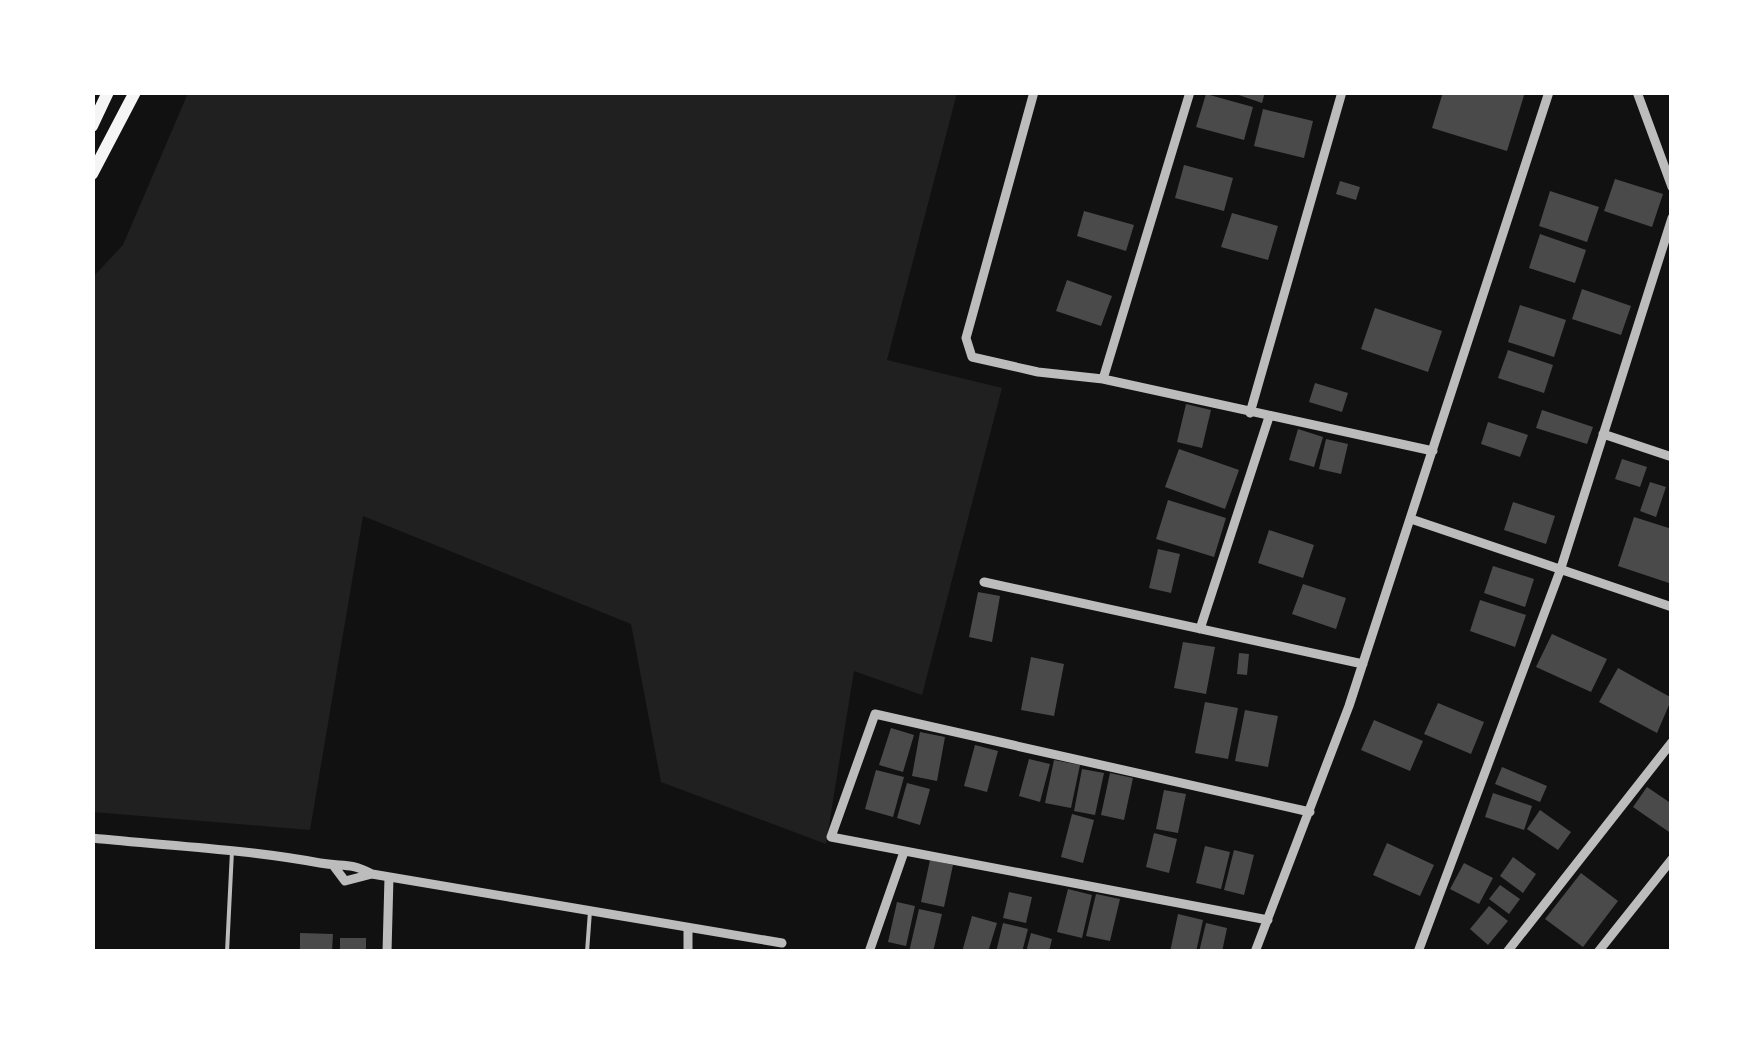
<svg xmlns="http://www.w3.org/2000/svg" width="1764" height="1044" viewBox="0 0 1764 1044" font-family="'Alegreya Sans',sans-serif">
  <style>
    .green { fill: #202020 }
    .building { fill: #4a4a4a }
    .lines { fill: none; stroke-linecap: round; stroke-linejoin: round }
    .service { stroke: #bcbcbc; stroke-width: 4 }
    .minor { stroke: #bcbcbc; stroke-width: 9 }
    .secondary { stroke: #f5f5f5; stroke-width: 12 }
  </style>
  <rect width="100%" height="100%" fill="#111"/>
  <!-- green -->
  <path class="green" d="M188 93H957L887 360 1002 388 922 695 854 671 826 844 661 782 631 624 363 516 310 830 93 812 92 278 123 245Z"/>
  <!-- building -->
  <path class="building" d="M1230 92H1265L1262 103Z
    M1443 92H1525L1507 151 1432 128Z
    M1206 94 1253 107 1244 140 1196 127Z
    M1263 109 1313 121 1304 158 1254 146Z
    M1184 165 1233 178 1224 211 1175 198Z
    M1615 179 1663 194 1652 227 1604 211Z
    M1340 181 1360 187 1356 200 1336 194Z
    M1550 191 1599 207 1587 242 1539 226Z
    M1084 211 1134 225 1126 251 1077 236Z
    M1232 213 1278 226 1268 260 1221 247Z
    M1540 234 1586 250 1575 283 1529 268Z
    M1067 280 1112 296 1101 326 1056 311Z
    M1582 289 1631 306 1621 335 1572 319Z
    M1520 305 1566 320 1554 357 1508 342Z
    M1375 308 1442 331 1428 372 1361 349Z
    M1508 350 1553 365 1544 393 1498 378Z
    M1315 383 1348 393 1342 412 1309 402Z
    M1186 404 1211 410 1202 448 1177 442Z
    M1542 410 1593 427 1587 444 1536 428Z
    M1488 422 1528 435 1520 457 1481 444Z
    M1298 429 1323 437 1314 467 1289 460Z
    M1326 439 1348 444 1341 474 1319 469Z
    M1179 449 1239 470 1225 509 1165 487Z
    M1622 459 1647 467 1640 487 1615 479Z
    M1650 482 1666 487 1656 517 1640 511Z
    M1168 500 1226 518 1214 557 1156 539Z
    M1513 502 1555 516 1546 544 1504 530Z
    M1634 517 1672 529V584L1618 566Z
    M1269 530 1314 545 1303 578 1258 563Z
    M1158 549 1180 554 1171 593 1149 588Z
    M1493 566 1534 579 1525 607 1484 593Z
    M1303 584 1346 598 1336 629 1292 614Z
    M978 592 1000 596 992 642 969 637Z
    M1480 600 1526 615 1515 647 1470 631Z
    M1552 634 1607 659 1591 692 1536 667Z
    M1183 642 1215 647 1206 694 1174 688Z
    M1239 653 1249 654 1247 675 1237 674Z
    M1031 657 1064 664 1054 716 1021 710Z
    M1618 668 1672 698 1657 733 1599 702Z
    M1205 702 1238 708 1228 759 1195 753Z
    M1438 703 1484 722 1471 754 1424 734Z
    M1245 710 1278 716 1268 767 1235 761Z
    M1374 720 1423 741 1410 771 1361 750Z
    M891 728 914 735 903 772 879 765Z
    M920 732 945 737 937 781 912 776Z
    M975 745 998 751 987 792 964 786Z
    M1029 759 1050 764 1040 802 1019 796Z
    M1054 760 1080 765 1071 808 1045 803Z
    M1502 767 1547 786 1540 802 1495 784Z
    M1082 769 1104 773 1095 815 1074 811Z
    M876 770 904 777 893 817 865 809Z
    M1110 773 1133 778 1124 820 1101 815Z
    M907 783 930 789 920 825 897 818Z
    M1647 787 1672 804V834L1633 807Z
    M1164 790 1186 794 1178 833 1156 829Z
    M1493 793 1532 806 1524 830 1485 817Z
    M1540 810 1571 832 1558 850 1527 829Z
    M1072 814 1094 820 1083 863 1061 857Z
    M1154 833 1177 839 1169 873 1146 867Z
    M1387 843 1434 865 1420 896 1373 875Z
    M1205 846 1230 852 1221 889 1196 883Z
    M1234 850 1254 855 1244 895 1224 890Z
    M1513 857 1536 874 1523 893 1500 876Z
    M930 860 953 865 944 907 921 902Z
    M1464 863 1493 878 1479 904 1450 889Z
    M1581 873 1618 901 1583 947 1545 919Z
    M1500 885 1520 899 1509 914 1489 899Z
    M1068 889 1092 895 1082 938 1057 932Z
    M1009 892 1032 897 1026 923 1003 918Z
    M1096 894 1120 899 1110 941 1086 936Z
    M897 902 915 906 906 946 888 942Z
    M1489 906 1508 921 1488 945 1470 929Z
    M919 909 942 914 933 952H909Z
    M1178 914 1203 920 1196 952H1170Z
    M972 916 997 923 988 952H962Z
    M1003 923 1028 929 1022 952H996Z
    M1206 923 1227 928 1222 952H1199Z
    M300 933 333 934 332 952H300Z
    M1031 933 1052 939 1049 952H1026Z
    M340 938H366V952H340Z"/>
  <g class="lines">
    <!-- service -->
    <path class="service" d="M227 952 232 851
      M587 952 590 911"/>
    <!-- minor -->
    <path class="minor" d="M1034 92 966 338 972 357 1038 372 1103 379 1433 451
      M1637 92 1672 187
      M1103 379 1190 92
      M1250 413 1342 92
      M1603 434 1672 457
      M1411 519 1672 607
      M984 582 1363 664
      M1200 629 1269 417
      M92 838C169 846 245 849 320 863 344 867 349 862 372 874L782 943
      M333 865 345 881 372 874
      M1268 920 831 837 875 714 1310 812
      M387 952 389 877
      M688 952V928
      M869 952 904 852
      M1255 952 1349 706 1549 92
      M1418 952 1560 571 1672 218
      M1507 952 1672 742
      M1598 952 1672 859"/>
    <!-- secondary -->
    <path class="secondary" d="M92 126 108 92
      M92 174 135 92"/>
  </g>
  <!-- border -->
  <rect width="1764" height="1044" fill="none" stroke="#ffffff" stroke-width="190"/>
</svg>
